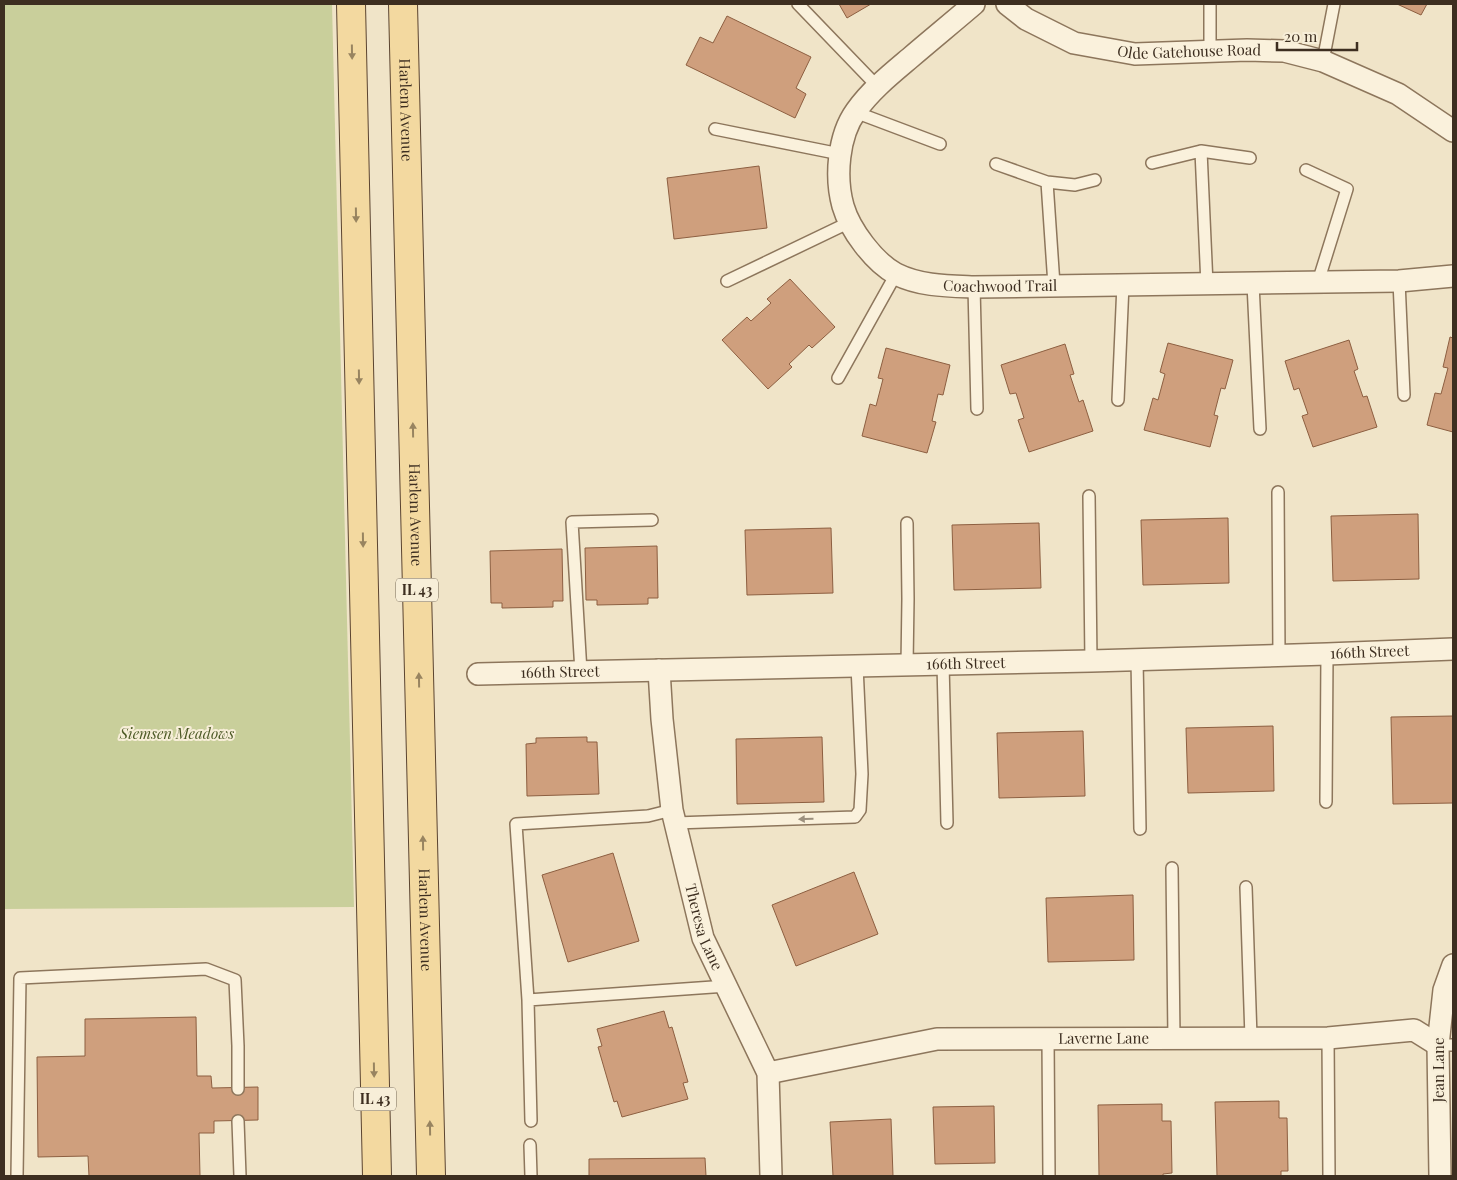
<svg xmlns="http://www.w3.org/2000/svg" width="1457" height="1180" viewBox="0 0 1457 1180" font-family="'Playfair Display',serif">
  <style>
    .green { fill: #c9cf9b }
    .building { fill: #cf9f7d; stroke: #8d5f41 }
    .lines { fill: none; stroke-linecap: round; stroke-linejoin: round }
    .lane-casing { stroke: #8d765c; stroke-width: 14 }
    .street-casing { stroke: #8d765c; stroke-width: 24 }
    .primary-casing { stroke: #5b4430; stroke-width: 30 }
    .lane { stroke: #faf1dc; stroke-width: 11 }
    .street { stroke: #faf1dc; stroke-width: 21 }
    .primary { stroke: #f3d9a0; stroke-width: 28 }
    .oneway { fill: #988460 }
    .oneway2 { fill: #9c907e }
    .labels { text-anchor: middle; stroke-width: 4; stroke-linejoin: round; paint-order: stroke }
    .shield { fill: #f7eed8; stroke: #756857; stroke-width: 1 }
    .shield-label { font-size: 14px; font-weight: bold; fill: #3d2e20 }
    .street-label { font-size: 15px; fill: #3d2e20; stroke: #f7eed8 }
    .park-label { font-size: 15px; font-style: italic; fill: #4d5a26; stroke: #f7eed8 }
  </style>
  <rect width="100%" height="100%" fill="#f0e4c8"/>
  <!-- green -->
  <path class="green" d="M4 4H332L354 907 4 909Z"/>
  <!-- building -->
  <path class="building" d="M839 4H871L847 18Z
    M1397 4H1427L1421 15Z
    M727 16 811 57 796 88 806 94 795 118 686 65 700 37 713 43Z
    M759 166 767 228 674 239 667 178Z
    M790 279 835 327 812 348 809 345 789 364 792 367 768 389 722 340 747 317 751 321 771 303 767 299Z
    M1450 337 1453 338V432L1427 425 1435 393 1441 394 1448 368 1443 367Z
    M1349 340 1358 369 1354 371 1363 397 1367 396 1377 427 1313 447 1302 416 1308 414 1299 388 1294 390 1285 361Z
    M1168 343 1233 360 1225 389 1221 388 1214 415 1218 416 1210 447 1144 430 1153 398 1158 400 1165 374 1160 372Z
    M1065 344 1074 374 1070 375 1079 402 1083 400 1093 431 1029 452 1018 420 1024 418 1016 393 1010 394 1001 365Z
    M886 348 950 365 943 395 938 394 932 421 936 422 927 453 862 436 870 404 876 406 883 379 878 378Z
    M1418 514 1419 579 1333 581 1331 516Z
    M1228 518 1229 583 1143 585 1141 520Z
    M1039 523 1041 588 954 590 952 525Z
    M831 528 833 593 747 595 745 530Z
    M657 546 658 598H648V604L597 605V600H586L585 548Z
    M562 549 563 601H553V607L502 608V603H491L490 551Z
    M1453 716V803L1393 804 1391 717Z
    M1273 726 1274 791 1188 793 1186 728Z
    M1083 731 1085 796 999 798 997 733Z
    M587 737V742H597L599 794 527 796 526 744 536 743V738Z
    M822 737 824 802 737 804 736 739Z
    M613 853 639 941 568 962 542 875Z
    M854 872 878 934 796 966 772 905Z
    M1133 895 1134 960 1048 962 1046 898Z
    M664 1011 669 1028 672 1027 688 1082 683 1083 688 1099 622 1117 617 1101 614 1102 598 1047 602 1046 597 1029Z
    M196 1017 197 1076H211L212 1088 258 1087V1120L214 1121V1133H199L200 1176H89L88 1156 38 1157 37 1057 85 1056V1019Z
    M1279 1101V1118H1287L1288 1171H1281V1176H1217L1215 1102Z
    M1162 1104V1121H1171L1172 1173 1163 1174V1176H1099L1098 1105Z
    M994 1106 995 1163 935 1164 933 1107Z
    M891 1119 893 1176H833L830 1122Z
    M705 1158 706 1176H589V1159Z"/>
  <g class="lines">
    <!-- lane casing -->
    <g class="lane-casing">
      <path id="lane" d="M798 4 877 86
        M1210 4V51
        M1323 61 1334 4
        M855 112 940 144
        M715 129 840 154
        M1201 151 1250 158
        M1152 163 1201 151 1207 285
        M996 164 1047 182 1054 285
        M1306 170 1347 189 1318 282
        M1047 182 1075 185 1095 180
        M727 281 850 222
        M1399 281 1404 395
        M1253 284 1260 429
        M974 287 977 409
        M838 378 896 274
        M1118 400 1123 284
        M1278 492 1279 655
        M1089 496 1091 661
        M1137 659 1140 829
        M943 664 947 823
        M907 665 908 599 907 523
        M581 672 572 522 652 520
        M1326 802 1327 654
        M675 823 855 817 860 810 862 774 857 666
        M1172 868 1174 1039
        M1246 887 1251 1038
        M528 1000 516 824 648 816 672 810
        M1328 1038 1329 1176
        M1048 1039 1049 1176
        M1438 1045H1453
        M238 1121 240 1176
        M531 1121 528 1000 727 986
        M530 1145 531 1176
        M17 1176 20 978 206 969 235 980 238 1046V1089"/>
    </g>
    <!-- street casing -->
    <g class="street-casing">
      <g id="street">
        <path id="s1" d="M974 4C953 22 931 40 910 58 891 74 871 90 856 111 838 136 835 177 843 206 850 230 874 262 896 274 920 286 947 286 974 287L1399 281 1453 276"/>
        <path id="s2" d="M1007 4 1026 19 1074 43 1135 54 1247 50 1284 51 1323 61 1398 94 1453 131"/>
        <path id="s3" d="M659 670 662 719 672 810 703 938 768 1073 771 1176"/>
        <path id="s4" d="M478 674 1091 661 1327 654 1453 649"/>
        <path id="s5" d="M768 1073 937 1039 1328 1038 1414 1030 1438 1045"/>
        <path d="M1440 1176 1438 1045 1444 990 1453 965"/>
      </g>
    </g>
    <!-- primary casing -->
    <g class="primary-casing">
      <g id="primary">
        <path d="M351 4 377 1176"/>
        <path id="s6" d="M403 4 431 1176"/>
      </g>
    </g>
    <!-- lane -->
    <use href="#lane" class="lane"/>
    <!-- street -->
    <use href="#street" class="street"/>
    <!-- primary -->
    <use href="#primary" class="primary"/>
  </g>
  <!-- one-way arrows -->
  <defs><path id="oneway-solid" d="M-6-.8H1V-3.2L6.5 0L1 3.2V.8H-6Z" transform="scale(1.25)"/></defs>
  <g class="oneway">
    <use href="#oneway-solid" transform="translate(352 52) rotate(89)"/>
    <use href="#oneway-solid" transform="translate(356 215) rotate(89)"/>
    <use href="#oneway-solid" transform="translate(359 377) rotate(89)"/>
    <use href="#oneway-solid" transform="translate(413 430) rotate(-91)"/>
    <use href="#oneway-solid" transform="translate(363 540) rotate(89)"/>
    <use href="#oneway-solid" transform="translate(419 680) rotate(-91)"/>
    <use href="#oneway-solid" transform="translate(423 843) rotate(-91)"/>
    <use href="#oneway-solid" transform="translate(374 1070) rotate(89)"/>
    <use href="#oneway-solid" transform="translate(430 1128) rotate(-91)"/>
  </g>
  <use class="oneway2" href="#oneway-solid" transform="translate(806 819) rotate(178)"/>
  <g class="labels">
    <!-- shield labels -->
    <g class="shield">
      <rect x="396" y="578.5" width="42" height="23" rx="4"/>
      <rect x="354" y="1087.5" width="42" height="23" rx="4"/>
    </g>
    <g class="shield-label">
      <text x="417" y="595">IL 43</text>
      <text x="375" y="1104">IL 43</text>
    </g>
    <!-- street labels -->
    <g class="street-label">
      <text dy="5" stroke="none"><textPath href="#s2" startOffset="194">Olde Gatehouse Road</textPath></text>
      <text dy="5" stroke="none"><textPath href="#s6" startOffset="106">Harlem Avenue</textPath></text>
      <text dy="5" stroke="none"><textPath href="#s1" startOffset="452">Coachwood Trail</textPath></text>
      <text dy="5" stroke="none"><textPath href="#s6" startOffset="511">Harlem Avenue</textPath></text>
      <text dy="5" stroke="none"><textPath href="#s4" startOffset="892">166th Street</textPath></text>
      <text dy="5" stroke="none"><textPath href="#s4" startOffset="488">166th Street</textPath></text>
      <text dy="5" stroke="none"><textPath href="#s4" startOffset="82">166th Street</textPath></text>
      <text dy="5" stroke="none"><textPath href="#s6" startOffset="916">Harlem Avenue</textPath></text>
      <text dy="5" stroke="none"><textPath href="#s3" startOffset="262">Theresa Lane</textPath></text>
      <text dy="5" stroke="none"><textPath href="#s5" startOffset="339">Laverne Lane</textPath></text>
      <text transform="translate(1439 1070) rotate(-90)" y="5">Jean Lane</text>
    </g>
    <!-- park labels -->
    <g class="park-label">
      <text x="177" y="739">Siemsen Meadows</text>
    </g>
  </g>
  <!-- border -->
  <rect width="1457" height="1180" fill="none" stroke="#3d2e20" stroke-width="10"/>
  <!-- scale -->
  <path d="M1277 42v8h80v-8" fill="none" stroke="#3d2e20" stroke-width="2.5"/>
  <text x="1284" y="42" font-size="15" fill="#3d2e20" stroke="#f7eed8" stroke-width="4" paint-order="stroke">20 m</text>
</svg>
